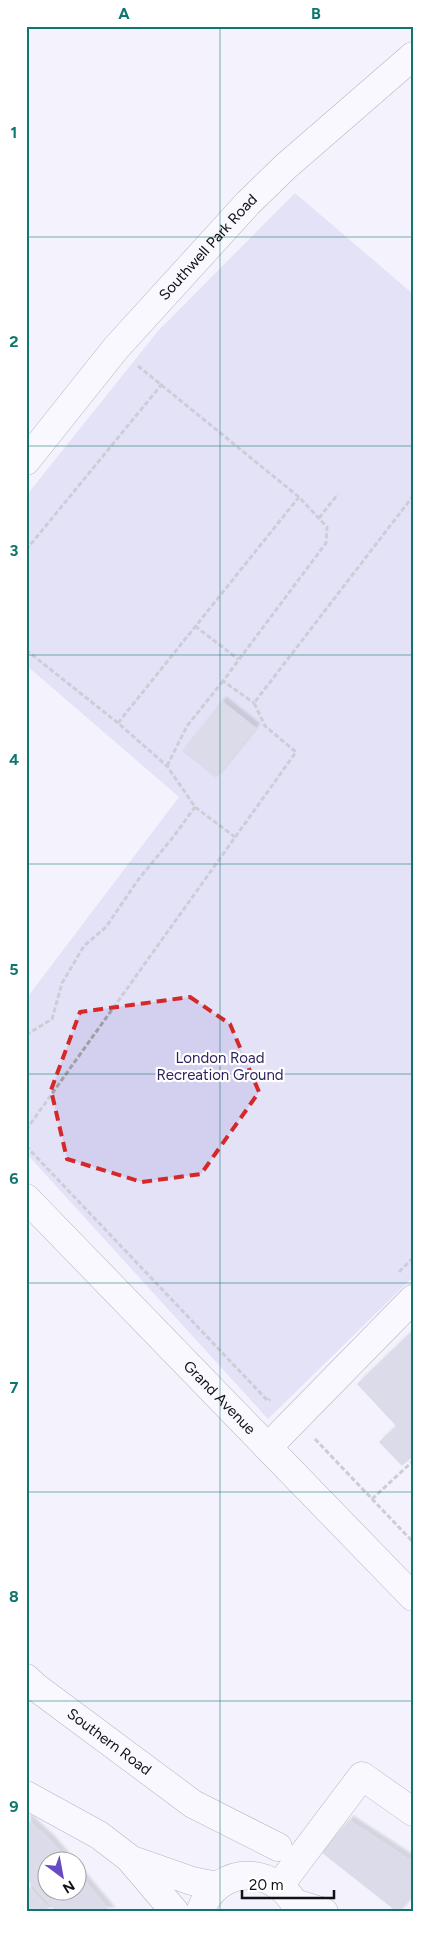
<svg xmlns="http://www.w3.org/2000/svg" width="439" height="1938" viewBox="0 0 439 1938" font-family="Figtree,sans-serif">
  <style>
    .green { fill: #d2cfef }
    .building { fill: #c0bfd0; filter: url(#shadow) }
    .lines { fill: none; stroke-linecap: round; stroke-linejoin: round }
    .minor-casing { stroke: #6f6e7d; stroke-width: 29 }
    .path { stroke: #a09fa8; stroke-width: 3; stroke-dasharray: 5 2.5; stroke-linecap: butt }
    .minor { stroke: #fff; stroke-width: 28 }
    .marked { fill: none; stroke: #d62828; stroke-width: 4; stroke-dasharray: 10 6; stroke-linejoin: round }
    .grid { fill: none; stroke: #0f766e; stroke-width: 1; stroke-opacity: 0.55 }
    .labels { text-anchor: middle; stroke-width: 4.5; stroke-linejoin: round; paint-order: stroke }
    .street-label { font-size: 15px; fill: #111116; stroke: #fff }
    .park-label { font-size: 15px; fill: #30225e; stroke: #fff }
    .neatline { fill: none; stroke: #0f766e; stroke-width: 2 }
    .grid-label { font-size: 16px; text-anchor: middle; font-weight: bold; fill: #0f766e }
  </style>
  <defs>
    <filter id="shadow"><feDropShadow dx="4.5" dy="-4.5" stdDeviation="1" flood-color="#0004"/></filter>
  </defs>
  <rect width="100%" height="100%" fill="#f3f2fd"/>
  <!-- green -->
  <path class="green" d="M295 193 413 294V1277L268 1419 26 1153V999L179 797 26 665V496L158 331Z"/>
  <!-- building -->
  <path class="building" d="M222 701 256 728 216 778 182 751Z
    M413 1330V1456L402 1466 379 1442 396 1426 357 1384Z
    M26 1818 50 1840 67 1860H48V1890H78V1873L111 1912H57L26 1878Z
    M349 1820 413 1862V1896L399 1912H397L321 1852Z
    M26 1884 52 1912H26Z"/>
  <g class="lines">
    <!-- minor casing -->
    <g class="minor-casing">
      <g id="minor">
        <path id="s1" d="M26 461 116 348 248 203 285 167 413 56"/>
        <path id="s2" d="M26 1198 413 1597"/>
        <path d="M268 1447 413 1299"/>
        <path id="s3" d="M26 1678 37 1688 193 1804 278 1847"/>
        <path d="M26 1795 99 1835 129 1858 175 1912"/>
        <path d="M132 1860 192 1881 217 1886"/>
        <path d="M280 1885 362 1776 413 1812"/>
        <path d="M295 1903 324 1912"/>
        <path d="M200 1912C218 1862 279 1865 299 1912"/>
      </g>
    </g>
    <!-- path -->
    <path class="path" d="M138 366 299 497 327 527 326 543 223 681 254 703
      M319 518 338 494
      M26 550 162 384
      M195 626 238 659
      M26 650 118 723 167 766 195 807 235 837
      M118 723 299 497
      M167 766 187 726 223 681
      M26 1035 52 1019 62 983 84 946 106 927 138 880 174 836 195 807
      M26 1130 296 752 265 726 254 703 413 496
      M26 1146 268 1401 270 1399
      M399 1272 413 1258
      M315 1439 413 1542
      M372 1499 413 1461"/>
    <!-- minor -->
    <use href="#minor" class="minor"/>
  </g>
  <!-- marked area -->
  <path d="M0 0H439V1938H0ZM190 997 230 1024 259 1092 201 1174 142 1182 67 1159 51 1090 80 1012Z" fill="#f3f2fd" fill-opacity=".55" fill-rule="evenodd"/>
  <path class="marked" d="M190 997 230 1024 259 1092 201 1174 142 1182 67 1159 51 1090 80 1012Z"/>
  <!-- grid -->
  <path class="grid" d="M220 26V1912M26 237H413M26 446H413M26 655H413M26 864H413M26 1074H413M26 1283H413M26 1492H413M26 1701H413"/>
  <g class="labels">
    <!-- street labels -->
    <g class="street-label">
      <text dy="5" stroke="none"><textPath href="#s1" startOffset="281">Southwell Park Road</textPath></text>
      <text dy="5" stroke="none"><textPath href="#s2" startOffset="278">Grand Avenue</textPath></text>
      <text dy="5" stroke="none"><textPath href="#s3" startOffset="105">Southern Road</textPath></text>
    </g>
    <!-- park labels -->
    <g class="park-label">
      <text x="220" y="1063">London Road<tspan x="220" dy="17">Recreation Ground</tspan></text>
    </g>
  </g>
  <!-- border -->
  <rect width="439" height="1938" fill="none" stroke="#ffffff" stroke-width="55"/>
  <!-- north arrow -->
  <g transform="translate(62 1876) rotate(148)"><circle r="24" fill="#ffffff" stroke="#a0a0a2"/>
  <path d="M0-4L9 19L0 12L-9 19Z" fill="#684bc4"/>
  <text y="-8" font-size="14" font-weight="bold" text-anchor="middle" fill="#111116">N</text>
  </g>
  <!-- scale -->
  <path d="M242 1890v8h92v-8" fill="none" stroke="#111116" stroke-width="2.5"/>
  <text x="249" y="1890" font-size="15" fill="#111116" stroke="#ffffff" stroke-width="4" paint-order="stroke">20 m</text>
  <rect x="28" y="28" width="384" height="1882" class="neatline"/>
  <g class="grid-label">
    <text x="124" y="19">A</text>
    <text x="316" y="19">B</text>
    <text x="14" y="138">1</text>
    <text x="14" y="347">2</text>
    <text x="14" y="556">3</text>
    <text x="14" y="765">4</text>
    <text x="14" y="975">5</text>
    <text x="14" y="1184">6</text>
    <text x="14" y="1393">7</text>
    <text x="14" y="1602">8</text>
    <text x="14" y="1812">9</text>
  </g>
</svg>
